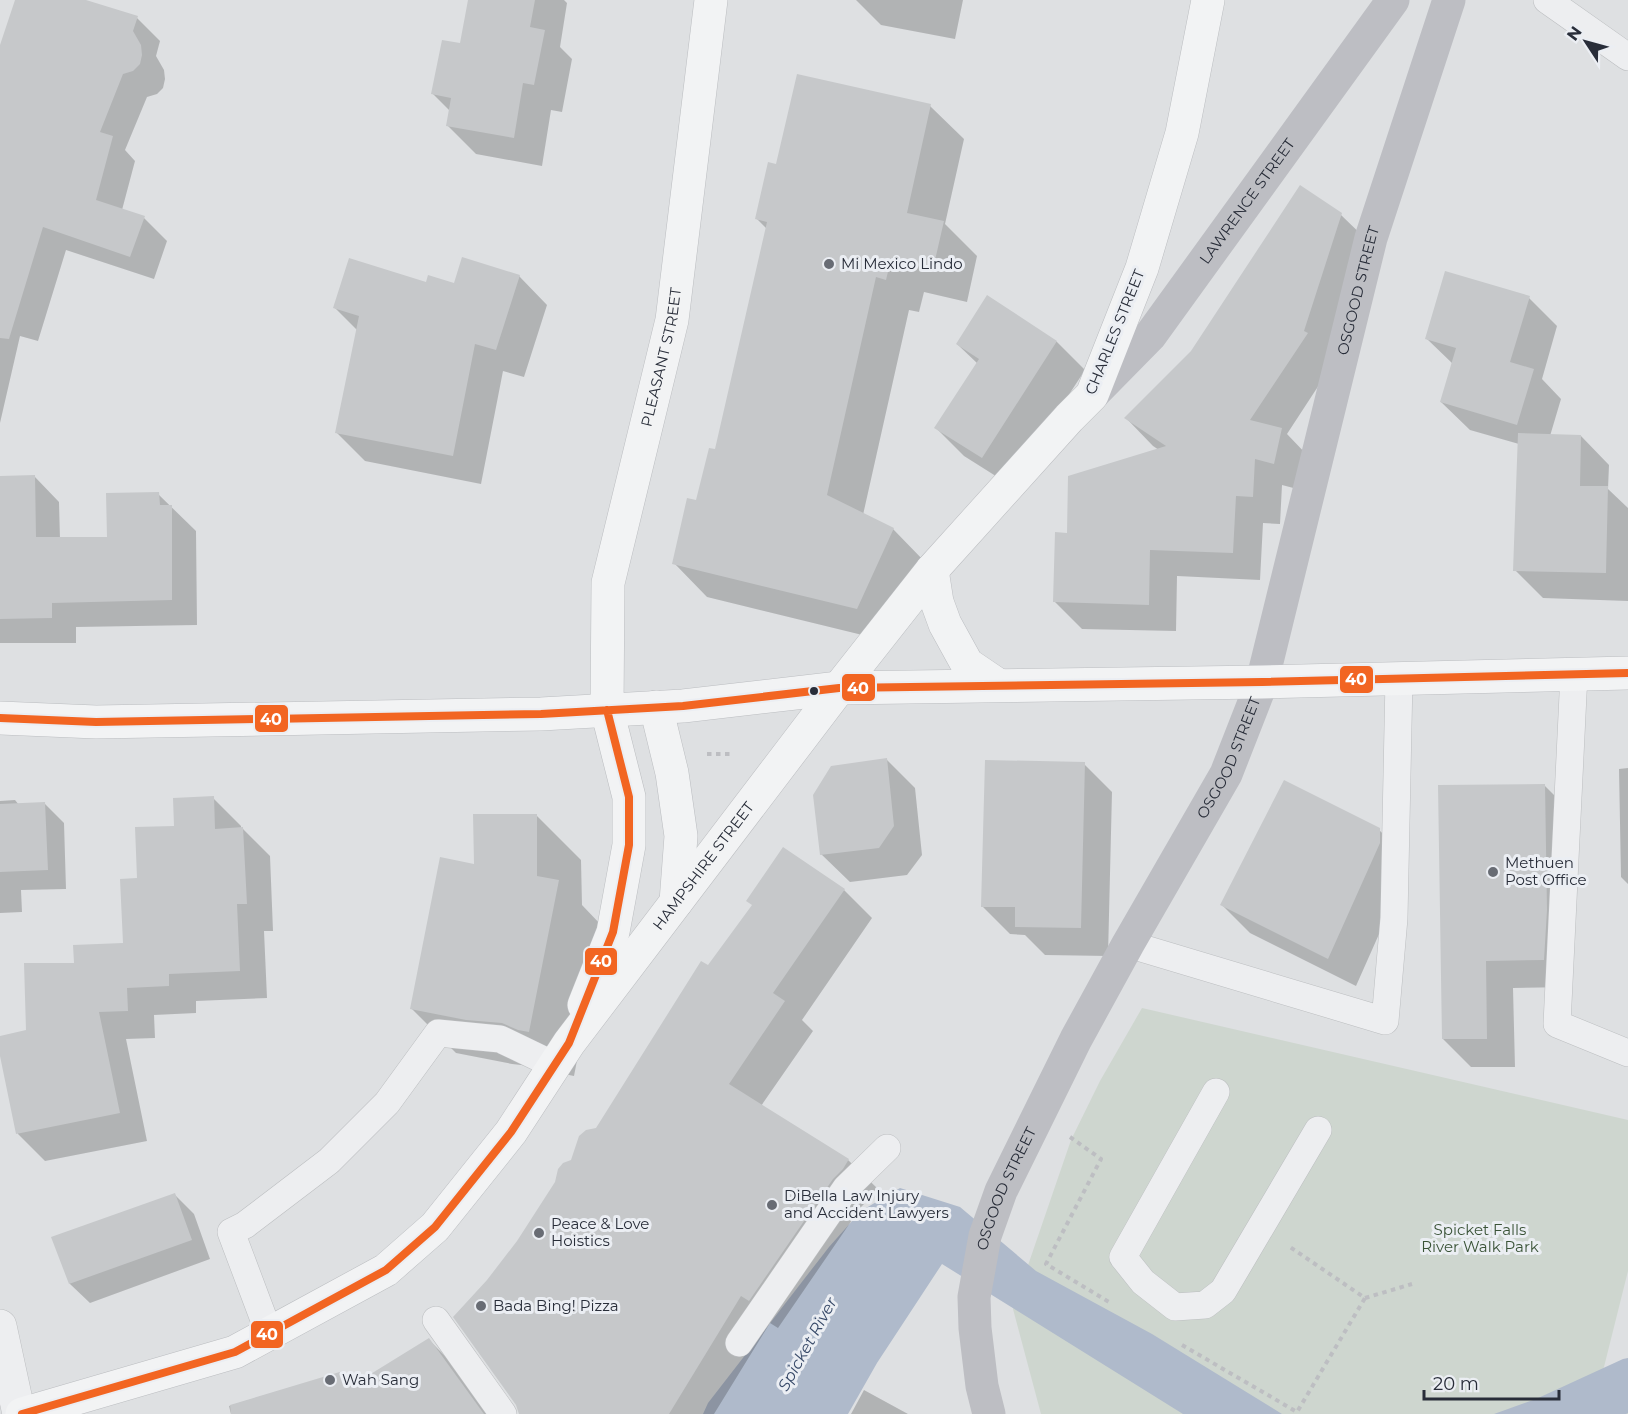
<svg xmlns="http://www.w3.org/2000/svg" width="1628" height="1414" viewBox="0 0 1628 1414" font-family="Montserrat,sans-serif">
  <style>
    .green { fill: #ced6cf }
    .water { fill: #afbacb }
    .shadow { fill: #0003 }
    .building { fill: #c6c8ca }
    .lines { fill: none; stroke-linecap: round; stroke-linejoin: round }
    .lane-casing { stroke: #bcbec0; stroke-width: 28 }
    .street-casing { stroke: #bcbec0; stroke-width: 34 }
    .primary-casing { stroke: #bbbdc0; stroke-width: 34 }
    .path { stroke: #bdbec2; stroke-width: 4; stroke-dasharray: 4.5 4.5; stroke-linecap: butt }
    .lane { stroke: #edeef0; stroke-width: 27 }
    .street { stroke: #edeef0; stroke-width: 33 }
    .secondary { stroke: #bdbec3; stroke-width: 33 }
    .primary { stroke: #f2f3f4; stroke-width: 33 }
    .bus-1-casing { stroke: #ebeef3; stroke-width: 12 }
    .bus-1 { stroke: #f26522; stroke-width: 8 }
    .poi-dot { fill: #686c74; stroke: #ebeef3; stroke-width: 2 }
    .bus-dot { fill: #282d39; stroke: #ebeef3; stroke-width: 2 }
    .labels { text-anchor: middle; stroke-width: 6; stroke-linejoin: round; paint-order: stroke }
    .street-label { font-size: 15px; fill: #282d39; stroke: #ebeef3 }
    .poi-label { font-size: 15px; fill: #282d39; stroke: #ebeef3; text-anchor: start }
    .park-label { font-size: 15px; fill: #3a5337; stroke: #ebeef3 }
    .water-label { font-size: 16px; font-style: italic; fill: #374968; stroke: #ebeef3 }
    .line-badge { stroke: #ebeef3; stroke-width: 2 }
    .badge-label { font-size: 16px; text-anchor: middle; font-weight: bold; fill: #fff }
  </style>
  <rect width="100%" height="100%" fill="#dee0e2"/>
  <!-- green -->
  <path class="green" d="M1142 1008 1628 1120V1271L1598 1391 1628 1375V1414H1041L1013 1309 1071 1140 1100 1081Z"/>
  <!-- water -->
  <path class="water" d="M900 1188 960 1207 1036 1271 1152 1334 1282 1414H1183L942 1264 877 1363 848 1414H703L708 1403 829 1247 861 1211Z
    M1628 1358V1413L1626 1414H1494L1536 1399 1623 1359Z"/>
  <!-- shadow -->
  <path class="shadow" d="M16 0H81L137 18 160 41 156 56 164 70 165 79 163 88 157 94 147 97 125 150 135 161 122 210 144 218 167 241 154 279 66 250 38 341 20 336 0 423V50Z
    M469 0H564L567 3 560 47 572 59 562 112 551 110 542 166 476 154 448 126 450 111 433 94 461 45Z
    M856 0H963L955 39 881 25Z
    M930 106 964 139 945 224 977 256 967 302 924 292 919 312 909 310 863 515 893 529 926 563 891 642 707 597 674 563 716 451 767 229 757 219 777 165Z
    M1341 215 1369 242 1334 362 1287 434 1309 457 1301 490 1282 485 1280 524 1263 523 1260 580 1177 576 1176 631 1082 629 1055 602 1068 534 1159 450 1153 446 1126 418Z
    M519 276 547 305 524 377 503 371 481 484 365 461 337 433 357 330 335 308 455 285Z
    M987 297 1057 342 1085 370 1010 485 964 456 936 428 978 364 957 344Z
    M1529 298 1557 326 1542 379 1561 399 1550 436H1581L1609 465 1608 489 1628 508V601L1543 598 1515 570 1519 444 1470 430 1441 402 1453 364 1427 339Z
    M0 477H35L59 502 60 539 109 538 158 494 196 531 197 625 76 627V643H0Z
    M887 760 915 788 922 855 907 875 850 882 821 854Z
    M1084 764 1112 792 1108 956 1045 955 1025 935 1010 934 982 906Z
    M1628 768V884L1621 877 1619 769Z
    M1545 786 1573 814 1572 987 1513 988 1515 1067H1471L1443 1039Z
    M213 798 241 826V829H243L270 856 273 931H264L267 998 196 1001V1013L154 1015 155 1038 126 1039 147 1141 45 1161 18 1134 0 1049V1037L28 1031 76 964 124 945 139 879 175 827Z
    M15 800 19 805 45 804 64 823 66 889 21 890 22 912 0 913V801Z
    M537 816 581 860 582 905 603 927 574 1076 564 1074 548 1068 512 1064 456 1053 411 1008 475 865Z
    M1379 830 1408 858 1407 871 1356 986 1250 933 1222 905Z
    M844 890 872 918 802 1020 813 1031 761 1106 848 1160 877 1188 871 1197 861 1207 778 1328 770 1323 714 1414H523L488 1281 518 1242 572 1161 596 1129 709 967Z
    M175 1195 194 1214 210 1259 90 1303 70 1284 53 1238Z
    M429 1340 457 1368 490 1414H411Z
    M330 1376H344L372 1405 375 1414H231L229 1406Z
    M864 1390 908 1414H851Z"/>
  <!-- building -->
  <path class="building" d="M15 0H86L138 16 133 31 141 45 142 55 140 64 133 71 123 74 100 132 113 136 96 200 145 216 130 257 43 227 9 339 0 338V45Z
    M468 0H535L530 27 545 30 534 85 523 83 514 138 446 126 451 98 431 94 442 40 460 43Z
    M797 74 931 104 907 213 944 221 933 269 891 259 886 280 876 277 827 495 894 528 857 609 672 564 687 498 696 500 709 448 715 449 767 222 755 219 768 162 776 164Z
    M1300 185 1342 213 1304 331 1308 333 1250 420 1282 428 1274 464 1255 459 1253 497 1236 496 1233 553 1150 550 1149 605 1053 602 1055 532 1067 533 1068 476 1166 446 1124 418 1191 351Z
    M462 257 520 275 496 350 475 344 453 456 335 433 359 316 333 308 349 258 426 282 428 275 454 283Z
    M1445 271 1530 296 1510 362 1534 369 1517 425 1440 402 1456 348 1425 339Z
    M987 295 1057 341 982 458 934 428 979 359 956 344Z
    M1518 433 1581 435 1580 486H1608L1606 573 1513 571Z
    M35 475 36 537H107L106 493 159 492 160 505H172V600L52 603V618L0 619V476Z
    M887 758 894 826 879 848 820 855 813 795 831 766Z
    M985 760 1085 762 1081 928 1015 927V907H981Z
    M1284 780 1380 828V843L1328 959 1220 905Z
    M1545 784 1547 910 1544 960 1486 961 1487 1039H1442L1438 785Z
    M214 796 215 829 243 827 247 904H237L240 971 169 974V986L127 988 128 1011 99 1012 120 1113 16 1134 0 1056V1036L26 1030 24 963H74L73 945 123 943 120 879 137 878 135 827 174 826 173 798Z
    M45 802 48 870 0 872V804Z
    M473 814H537V876L559 880 529 1032 518 1030 502 1023 466 1020 410 1009 440 857 474 864Z
    M783 847 845 889 773 993 785 1001 729 1084 849 1159 843 1169 833 1179 749 1301 741 1296 669 1414H519L516 1405 453 1317 487 1280 517 1241 555 1182 558 1169 563 1163 571 1160 579 1136 586 1130 596 1128 701 961 708 965 752 905 746 901Z
    M175 1193 192 1240 69 1284 51 1237Z
    M429 1338 484 1414H231L230 1405 343 1371 348 1388Z"/>
  <g class="lines">
    <!-- lane casing -->
    <g class="lane-casing">
      <path id="lane" d="M1547 0 1628 57
        M1574 674 1557 1024 1628 1053
        M1128 944 1385 1021 1394 918 1399 679
        M1216 1092 1123 1257 1143 1282 1175 1307 1205 1305 1223 1291 1318 1130
        M436 1320 503 1414
        M269 1333 231 1232 245 1225 329 1161 387 1103 438 1033 500 1039 554 1065
        M739 1343 846 1188 887 1148"/>
    </g>
    <!-- street casing -->
    <g class="street-casing">
      <path id="street" d="M0 1326 19 1414"/>
    </g>
    <!-- primary casing -->
    <g class="primary-casing">
      <g id="primary">
        <path d="M932 570 937 602 945 624 967 664 998 685"/>
        <path d="M656 707 672 773 681 836 676 902"/>
        <path d="M0 718 96 722 541 714 683 706 839 688 1262 682 1628 673"/>
        <path id="s3" d="M584 1005 613 932 629 845V797L607 710 608 583 672 320 711 0"/>
        <path id="s4" d="M22 1414 235 1352 386 1270 435 1227 511 1132 569 1043 839 688 932 570 1069 418 1092 395 1142 268 1182 133 1208 0"/>
      </g>
    </g>
    <!-- path -->
    <path class="path" d="M707 754H733
      M1070 1137 1101 1159 1046 1264 1109 1302
      M1365 1298 1412 1284
      M1182 1345 1297 1412 1365 1298 1290 1247"/>
    <!-- lane -->
    <use href="#lane" class="lane"/>
    <!-- street -->
    <use href="#street" class="street"/>
    <!-- secondary -->
    <g class="secondary">
      <path id="s1" d="M1092 395 1150 336 1393 0"/>
      <path id="s2" d="M989 1414 982 1386 975 1328 974 1297 985 1236 1001 1191 1076 1039 1128 944 1226 774 1262 682 1371 238 1449 0"/>
    </g>
    <!-- primary -->
    <use href="#primary" class="primary"/>
    <!-- bus-1 casing -->
    <g class="bus-1-casing">
      <path id="bus-1" d="M0 718 96 722 541 714 683 706 839 688 1262 682 1628 673
        M22 1414 235 1352 386 1270 435 1227 511 1132 569 1043 613 932 629 845V797L607 710"/>
    </g>
    <!-- bus-1 -->
    <use href="#bus-1" class="bus-1"/>
  </g>
  <!-- markers -->
  <g class="poi-dot">
    <circle cx="829" cy="264" r="6"/>
    <circle cx="1493" cy="872" r="6"/>
    <circle cx="772" cy="1205" r="6"/>
    <circle cx="539" cy="1233" r="6"/>
    <circle cx="481" cy="1306" r="6"/>
    <circle cx="330" cy="1380" r="6"/>
  </g>
  <circle class="bus-dot" cx="814" cy="691" r="5"/>
  <g class="labels">
    <!-- street labels -->
    <g class="street-label">
      <text dy="5" stroke="none"><textPath href="#s1" startOffset="249">LAWRENCE STREET</textPath></text>
      <text dy="5" stroke="none"><textPath href="#s2" startOffset="1204">OSGOOD STREET</textPath></text>
      <text transform="translate(1115 332) rotate(-68)" y="5">CHARLES STREET</text>
      <text dy="5" stroke="none"><textPath href="#s3" startOffset="664">PLEASANT STREET</textPath></text>
      <text dy="5" stroke="none"><textPath href="#s2" startOffset="718">OSGOOD STREET</textPath></text>
      <text dy="5" stroke="none"><textPath href="#s4" startOffset="909">HAMPSHIRE STREET</textPath></text>
      <text dy="5" stroke="none"><textPath href="#s2" startOffset="232">OSGOOD STREET</textPath></text>
    </g>
    <!-- poi labels -->
    <g class="poi-label">
      <text x="841" y="269">Mi Mexico Lindo</text>
      <text x="1505" y="868">Methuen<tspan x="1505" dy="17">Post Office</tspan></text>
      <text x="784" y="1201">DiBella Law Injury<tspan x="784" dy="17">and Accident Lawyers</tspan></text>
      <text x="551" y="1229">Peace &amp; Love<tspan x="551" dy="17">Hoistics</tspan></text>
      <text x="493" y="1311">Bada Bing! Pizza</text>
      <text x="342" y="1385">Wah Sang</text>
    </g>
    <!-- park labels -->
    <g class="park-label">
      <text x="1480" y="1235">Spicket Falls<tspan x="1480" dy="17">River Walk Park</tspan></text>
    </g>
    <!-- water labels -->
    <g class="water-label">
      <text transform="translate(807 1344) rotate(-61)" y="6">Spicket River</text>
    </g>
  </g>
  <g class="line-badge">
    <rect x="1339" y="665" width="35" height="29" rx="6" fill="#f26522"/>
    <rect x="841" y="673" width="35" height="29" rx="6" fill="#f26522"/>
    <rect x="254" y="704" width="35" height="29" rx="6" fill="#f26522"/>
    <rect x="584" y="947" width="34" height="29" rx="6" fill="#f26522"/>
    <rect x="250" y="1320" width="34" height="29" rx="6" fill="#f26522"/>
  </g>
  <g class="badge-label">
    <text x="1356" y="685">40</text>
    <text x="858" y="694">40</text>
    <text x="271" y="725">40</text>
    <text x="601" y="967">40</text>
    <text x="267" y="1340">40</text>
  </g>
  <!-- north arrow -->
  <g transform="translate(1586 42) rotate(306)" stroke="#ebeef3" stroke-width="4.5" paint-order="stroke">
  <path d="M0-4.5L10 22L0 15L-10 22Z" fill="#282d39"/>
  <text y="-9" font-size="16" font-weight="bold" text-anchor="middle" fill="#282d39">N</text>
  </g>
  <!-- scale -->
  <path d="M1424 1390v9h135v-9" fill="none" stroke="#282d39" stroke-width="3"/>
  <text x="1433" y="1390" font-size="18" fill="#282d39" stroke="#ebeef3" stroke-width="4.5" paint-order="stroke">20 m</text>
</svg>
